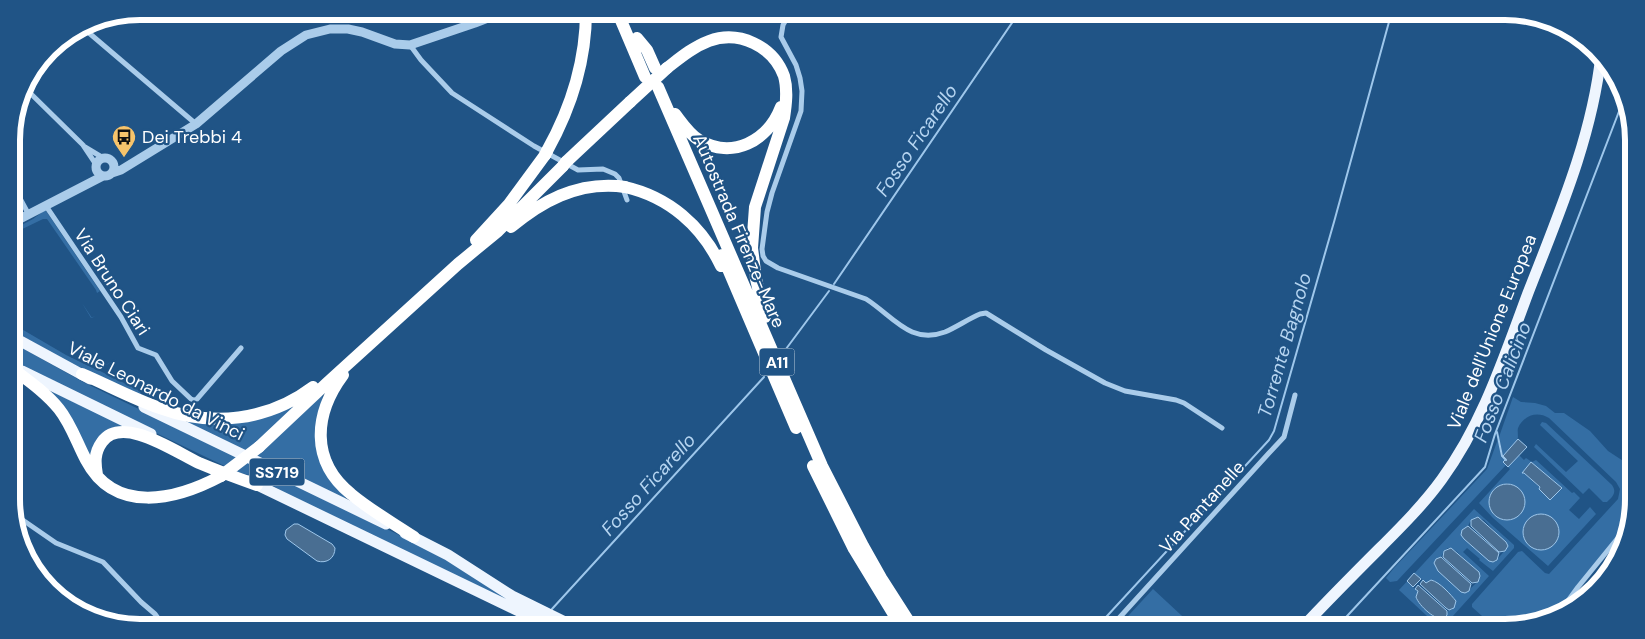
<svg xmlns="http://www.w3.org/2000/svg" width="1645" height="639" viewBox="0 0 1645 639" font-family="'DM Sans',sans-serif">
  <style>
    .green { fill: #346ea4; fill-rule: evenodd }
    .water { fill: #496e92; stroke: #9ec7eb }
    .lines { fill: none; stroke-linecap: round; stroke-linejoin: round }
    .stream { stroke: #9ec7eb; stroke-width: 2 }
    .minor { stroke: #aaccea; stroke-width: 5 }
    .tertiary { stroke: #aaccea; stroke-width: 9 }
    .primary { stroke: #eef5fe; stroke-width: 11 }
    .motorway { stroke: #fff; stroke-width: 12 }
    .motorway-bridge { stroke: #fff; stroke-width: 12 }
    .labels { text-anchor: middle; stroke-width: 4.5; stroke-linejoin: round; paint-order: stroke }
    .shield { fill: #205486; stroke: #bcccdb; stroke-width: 1 }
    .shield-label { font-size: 16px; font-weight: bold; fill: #fff }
    .poi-label { font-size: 18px; fill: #fff; stroke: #205486; text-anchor: start }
    .street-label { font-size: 18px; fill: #fff; stroke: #205486 }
    .water-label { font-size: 19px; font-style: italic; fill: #b6d5f1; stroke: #205486 }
    .rim { fill: none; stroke: #fff; stroke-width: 6 }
  </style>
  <rect width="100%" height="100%" fill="#205486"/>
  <!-- green -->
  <path class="green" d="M45 210 46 211 100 291 82 303 91 318 95 316 118 358 98 370 140 391 142 397 72 364 13 331V324L66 355 97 370 118 358 95 316 92 318 82 303 97 293 96 290 47 219H43L12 234V230L33 219Z
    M13 343 85 383 426 548 511 600 568 628H562L297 501 261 478 237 472 13 364Z
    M38 385 132 429H122L90 462Z
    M320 395 323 397 316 420 346 496 344 499 170 415 188 419 291 403 292 408Z
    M1513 397 1521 402 1535 403 1546 406 1555 413H1564L1590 431 1608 451 1634 468V499L1630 520 1560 610 1513 627H1482L1477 622 1482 616 1472 607V604L1518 552 1522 551 1545 573 1549 574 1618 499 1620 489 1616 482 1549 418C1537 411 1524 415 1518 428 1517 432 1519 437 1517 440 1515 446 1507 451 1503 456L1499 437Z
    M1542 422 1546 423 1612 485C1617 492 1613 497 1607 502H1603L1589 488 1583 494 1534 447 1536 444 1566 472 1578 461 1540 425Z
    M1498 439 1501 457 1505 460 1503 462 1506 465 1397 581 1390 582 1386 578 1394 568 1487 469Z
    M1519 455 1524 460 1526 458 1532 462 1536 460 1572 493 1574 492 1580 498 1569 510 1579 519 1590 507 1596 514 1548 566 1493 518 1479 503 1510 469 1508 467ZM1524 473 1549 478 1550 477 1562 489 1553 496 1540 488ZM1508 483 1521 514C1510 523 1499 521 1491 509L1496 487ZM1556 522 1559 533 1555 544H1528L1523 533Z
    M1474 509 1514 545V548L1493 571 1479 560 1480 559 1467 548 1463 552 1489 576 1443 627 1440 628 1399 590ZM1478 518 1484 520 1507 544 1506 549 1495 562H1493L1463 537 1466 527 1468 526 1470 522ZM1448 548 1456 551 1480 574 1479 580 1467 592H1461L1436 568 1438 558 1441 557 1444 551ZM1414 573 1426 583 1431 580 1435 581 1454 598 1455 602 1452 610H1449C1442 623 1435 618 1426 610 1422 606 1418 603 1416 597L1418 592 1407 581Z
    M1153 589 1195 628H1117Z"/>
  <!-- water -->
  <path class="water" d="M1518 439 1527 447 1508 467 1503 462 1506 459 1503 456Z
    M1531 462 1562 488 1550 500 1539 489 1540 487 1524 473H1522Z
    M1489 502a18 18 0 1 1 36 0a18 18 0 1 1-36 0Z
    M1523 532a18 18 0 1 1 36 0a18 18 0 1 1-36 0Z
    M1478 517 1506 542 1508 546 1505 551 1499 552 1471 526V520Z
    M294 524H298L332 544 335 548C335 558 327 564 317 561L287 539 285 535 286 530Z
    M1468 526 1499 553 1497 560 1493 562 1489 561 1464 539 1461 535 1462 530Z
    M1451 548 1479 572 1480 576 1478 582 1472 583 1443 557 1444 551Z
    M1441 557 1471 584 1469 591 1465 593 1461 592 1438 571 1434 563 1436 559Z
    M1414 573 1421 579 1413 587 1407 581Z
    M1423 580 1426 583 1431 580C1440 582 1451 595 1456 601L1454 608 1449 610 1446 608 1420 584Z
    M1418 585 1447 611V615L1444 619C1436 621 1419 606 1416 597L1418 591 1415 589Z"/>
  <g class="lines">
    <!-- stream -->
    <path class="stream" d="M834 284 1020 11
      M783 353 829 291
      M1497 432 1502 456 1506 460
      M552 609 764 377
      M536 628 537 627
      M1096 628 1269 440 1274 431 1334 222 1392 11
      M1336 628 1485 467 1495 434 1623 101"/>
    <!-- minor -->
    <path class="minor" d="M791 11 783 25 781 37 796 65 800 78 802 91 801 111 772 193 767 212 762 249 763 256 766 261 778 268 866 299C893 316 910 345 945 332 957 327 968 319 980 314L986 313 1046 350 1105 383 1125 391 1176 400 1184 403 1222 428
      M82 27 196 124
      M410 45 421 60 452 93 534 146 578 170 603 169 615 174 619 178 627 200
      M24 87 83 145 97 166
      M85 147 105 159
      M16 191 29 215
      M46 206 121 317 138 348 156 355 172 381 191 399 194 400 197 399 241 348
      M14 514 56 543 103 562 141 602 155 614 165 628
      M1562 609 1578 587 1630 523
      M1110 628 1269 453 1284 437 1295 395"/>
    <!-- tertiary -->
    <path class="tertiary" d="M96 167a9 9 0 1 1 18 0a9 9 0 1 1-18 0Z
      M112 173 121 170 196 124 281 51 306 35 330 29H348L362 32 395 44 410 45 475 23 493 16 500 11
      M12 223 103 176"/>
    <!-- primary -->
    <path class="primary" d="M13 337 90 379
      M22 371 151 434
      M144 407 386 524
      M249 481 554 628
      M405 533 448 555 512 596 577 628
      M1302 628C1327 601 1353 575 1379 549 1401 527 1424 504 1442 479 1483 423 1504 357 1528 293 1558 216 1592 138 1601 55"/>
    <!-- motorway -->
    <path class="motorway" d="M617 11 645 77
      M637 38 647 50 655 68
      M667 68C680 58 693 47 709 41 739 30 773 46 784 76 788 90 786 105 784 118L755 207 752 248 756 279 765 317
      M658 87 822 466 863 546 881 578 913 628
      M675 114C682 123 689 134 699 140 732 160 768 141 781 107
      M547 151C571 108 586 61 586 11
      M566 162 630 102
      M625 187C669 197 702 226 721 266
      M511 227C542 201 576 183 617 186
      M476 240 509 204 545 155
      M722 255 796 428
      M13 369C29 381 46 393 59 409 71 424 77 443 86 460 115 515 176 500 221 476
      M82 374C108 385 133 399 160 408 212 427 268 421 313 387
      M343 375C314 414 310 461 351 494 370 510 393 523 414 537
      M259 447 327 383 458 264 498 231 563 166
      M813 466 854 549 902 628
      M97 475C95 463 94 453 102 442 122 414 177 453 199 463 218 471 237 478 257 485"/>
    <!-- motorway-bridge -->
    <path class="motorway-bridge" d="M630 102 667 68
      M545 155 547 151
      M563 166 566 162
      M617 186 625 187
      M221 476 259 447"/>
  </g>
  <!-- icons -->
  <defs>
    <g id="bus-pin" transform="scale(1.25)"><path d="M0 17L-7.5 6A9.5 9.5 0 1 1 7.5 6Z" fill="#f7c46b" stroke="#205486"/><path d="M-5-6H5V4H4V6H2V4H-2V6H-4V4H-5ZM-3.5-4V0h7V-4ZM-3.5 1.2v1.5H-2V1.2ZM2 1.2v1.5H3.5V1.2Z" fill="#111"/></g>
  </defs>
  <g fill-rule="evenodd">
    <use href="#bus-pin" x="124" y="137"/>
  </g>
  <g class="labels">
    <!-- shield labels -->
    <g class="shield">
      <rect x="759.5" y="348.5" width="35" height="27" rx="4"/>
      <rect x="249.5" y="458.5" width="55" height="27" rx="4"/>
    </g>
    <g class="shield-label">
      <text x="777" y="368">A11</text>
      <text x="277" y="478">SS719</text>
    </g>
    <!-- poi labels -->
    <g class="poi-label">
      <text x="142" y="143">Dei Trebbi 4</text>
    </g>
    <!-- street labels -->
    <g class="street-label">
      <text transform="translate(739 231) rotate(67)" y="6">Autostrada Firenze-Mare</text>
      <text transform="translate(112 282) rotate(57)" y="6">Via Bruno Ciari</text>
      <text transform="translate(1492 332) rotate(-68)" y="6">Viale dell'Unione Europea</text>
      <text transform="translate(156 391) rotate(27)" y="6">Viale Leonardo da Vinci</text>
      <text transform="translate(1202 507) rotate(-48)" y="6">Via Pantanelle</text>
    </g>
    <!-- water labels -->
    <g class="water-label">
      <text transform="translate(916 140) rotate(-56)" y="7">Fosso Ficarello</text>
      <text transform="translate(1284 345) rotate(-74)" y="7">Torrente Bagnolo</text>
      <text transform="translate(1502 382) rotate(-69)" y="7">Fosso Calicino</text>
      <text transform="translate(648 484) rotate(-48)" y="7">Fosso Ficarello</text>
    </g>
  </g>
  <!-- crop -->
  <path d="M0 0H1645V639H0ZM140 20H1505A120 120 0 0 1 1625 140V499A120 120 0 0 1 1505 619H140A120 120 0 0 1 20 499V140A120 120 0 0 1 140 20Z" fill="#205486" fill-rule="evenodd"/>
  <path class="rim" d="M140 20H1505A120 120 0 0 1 1625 140V499A120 120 0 0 1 1505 619H140A120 120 0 0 1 20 499V140A120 120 0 0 1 140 20Z"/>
</svg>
